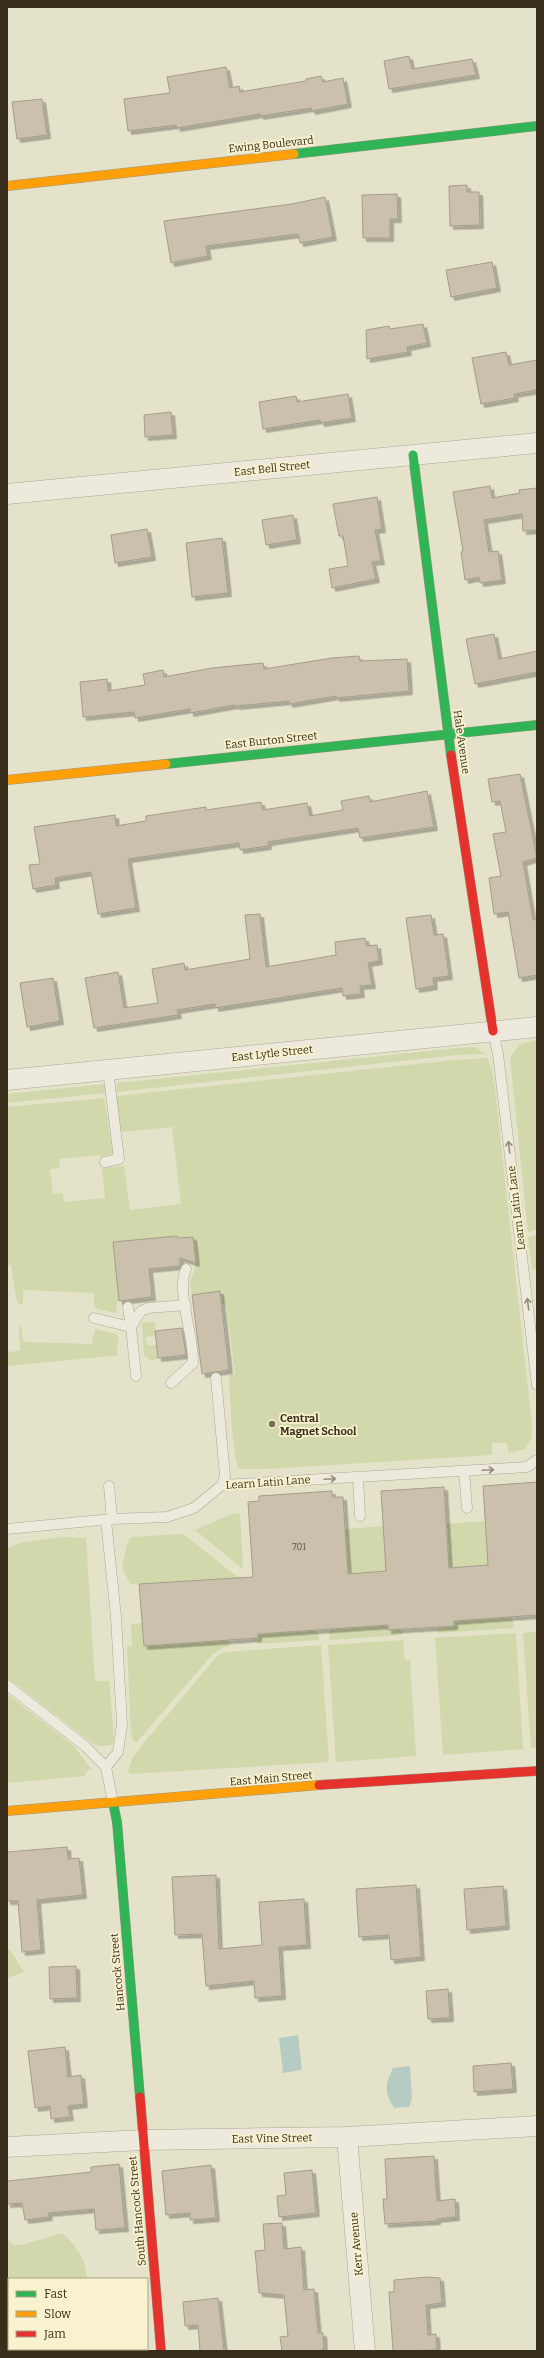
<svg xmlns="http://www.w3.org/2000/svg" width="544" height="2358" viewBox="0 0 544 2358" font-family="Bitter,serif">
  <style>
    .green { fill: #d1d8ab }
    .water { fill: #b6ccc2 }
    .building { fill: #cac0ab; stroke: #a59d89; filter: url(#shadow) }
    .lines { fill: none; stroke-linecap: round; stroke-linejoin: round }
    .lane-casing { stroke: #aaa694; stroke-width: 11 }
    .street-casing { stroke: #aaa694; stroke-width: 21 }
    .fast-casing { stroke: #9a9584; stroke-width: 10 }
    .slow-casing { stroke: #9a9584; stroke-width: 10 }
    .jam-casing { stroke: #9a9584; stroke-width: 10 }
    .lane { stroke: #edeadd; stroke-width: 10 }
    .street { stroke: #edeadd; stroke-width: 20 }
    .fast { stroke: #30b455; stroke-width: 9 }
    .slow { stroke: #ff9f0a; stroke-width: 9 }
    .jam { stroke: #e5322d; stroke-width: 9 }
    .oneway { stroke: #938c7c }
    .poi-dot { fill: #756d58; stroke: #f8f2ce; stroke-width: 1.5 }
    .labels { text-anchor: middle; stroke-width: 3.5; stroke-linejoin: round; paint-order: stroke }
    .number-label { font-size: 9px; fill: #5d523f }
    .street-label { font-size: 11px; fill: #392e1b; stroke: #f8f2ce }
    .poi-label { font-size: 11px; font-weight: bold; fill: #392e1b; stroke: #f8f2ce; text-anchor: start }
  </style>
  <defs>
    <filter id="shadow"><feDropShadow dx="3.5" dy="3.5" stdDeviation="0" flood-color="#0004"/></filter>
  </defs>
  <rect width="100%" height="100%" fill="#e5e2ca"/>
  <!-- green -->
  <path class="green" d="M537 1040V1230L528 1232 510 1058 520 1044Z
    M468 1047H475L485 1054 457 1055 116 1092 117 1083Z
    M487 1058 492 1069 495 1089 532 1425 531 1439 525 1449 508 1453 507 1443H492V1455L267 1469H240C232 1461 230 1389 229 1375L235 1374 226 1305 192 1295 190 1280C198 1269 195 1252 193 1237L178 1238 177 1236 113 1243 119 1301H117L116 1313 97 1309 94 1304V1293L23 1290V1303L21 1305 17 1302 11 1265H7V1107L104 1098 113 1154 100 1157V1155L59 1159 60 1168 50 1169 53 1194 63 1193 64 1202 105 1198 102 1168 124 1166 130 1210 181 1204 172 1127 122 1132 119 1124 116 1096 455 1060Z
    M104 1084 105 1093 7 1103V1094Z
    M537 1235V1269H532L528 1237Z
    M155 1322 156 1336 146 1337 147 1345H157L158 1358H160L151 1361 144 1356 142 1323Z
    M19 1325 22 1329 23 1342 92 1344 95 1329 116 1334 118 1337 117 1355 111 1356 7 1366V1352L20 1351Z
    M240 1513 243 1569 195 1530 232 1514Z
    M485 1521 488 1565 449 1568 446 1524Z
    M383 1526 386 1571 348 1574 345 1529Z
    M183 1534 239 1578 130 1584 122 1567 127 1544 131 1537Z
    M62 1537 86 1538 95 1681H109L114 1740 112 1745 102 1746 95 1745 7 1677V1548L24 1542Z
    M512 1617 514 1628 437 1633V1628L454 1626V1621Z
    M142 1623 144 1646 229 1640V1646L222 1648 212 1655 136 1743 133 1740 131 1733 127 1647 132 1645 131 1624Z
    M388 1625 389 1630H401L402 1635 329 1640 330 1629Z
    M317 1630 319 1640 257 1644 258 1634Z
    M537 1632V1748L531 1749 523 1633Z
    M516 1633 523 1749 443 1755 435 1638Z
    M403 1640 405 1660H410L416 1756 336 1762 328 1645Z
    M321 1645 329 1762 130 1774 128 1772 132 1759 143 1744 218 1655 226 1652Z
    M7 1694 74 1746 91 1769 86 1771 85 1776 7 1783Z
    M7 1949 10 1950 24 1972 7 1978Z
    M62 2233C75 2244 87 2261 87 2279H9V2349L7 2351V2239L14 2245H22Z"/>
  <!-- water -->
  <path class="water" d="M298 2035 302 2070 283 2073 279 2038Z
    M410 2066 412 2099 409 2107 394 2108C384 2091 385 2086 393 2068Z"/>
  <!-- building -->
  <path class="building" d="M409 56 412 69 472 59 476 75 389 89 384 61Z
    M226 67 230 88 239 86 240 92 306 81V79L321 76 323 82 343 78 348 104 312 111 311 108 260 116V114L177 128 176 125 128 131 124 99 170 93 167 77Z
    M42 99 47 135 17 139 12 102Z
    M467 185V192H479L480 225 450 226 449 186Z
    M397 194 398 219H390V238H363L362 195Z
    M325 197 333 237 300 243 298 234 206 246 208 256 171 263 164 221 292 204Z
    M492 262 497 288 451 297 446 270Z
    M423 324 427 343 407 347 408 352 367 359 366 330 389 326 390 329Z
    M506 352 509 365 537 360V390L514 394 515 398 481 404 472 358Z
    M348 394 352 418 321 423 320 420 263 429 259 402 296 396 297 402Z
    M171 412 173 435 145 437 144 415Z
    M490 486 492 498 520 493 519 490 537 488V530L523 531 522 514 484 520 489 552 498 551 502 580 480 583 479 577 465 580 461 552 463 551 453 492Z
    M377 497 382 529 375 530 381 561 372 562 376 579 332 588 329 569 348 566 343 536H339L333 504Z
    M293 515 297 540 266 545 262 520Z
    M147 529 152 557 115 563 111 535Z
    M222 538 228 593 192 597 186 543Z
    M494 634 499 659 537 651V672L475 684 466 639Z
    M359 656 360 661 407 659 409 691 336 698V696L289 704V701L236 706 235 705 190 713V709L135 718 134 712 83 717 80 682 107 679 108 691 145 685 143 674 163 670 164 677 212 668 263 663 264 669 332 658Z
    M520 774 537 858 523 862 533 920 537 919V975L519 978 508 912 494 914 489 878 501 876 493 834 506 832 500 801 492 802 488 779Z
    M427 791 434 827 360 838 358 828 268 842V846L240 850 239 843 128 859 136 908 98 914 91 872 55 878 56 885 33 889 29 865 40 864 34 827 115 815 116 826 146 821V816L206 807V810L261 802 263 810 307 803 310 816 343 810 341 801 369 796 370 802Z
    M260 914 266 967 336 955 335 942 365 938 367 946 377 945 379 961 368 963 372 985 360 986 361 994 343 996 342 988 215 1008V1004L177 1010 178 1015 94 1028 85 978 118 972 124 1008 158 1003 152 969 184 963 185 970 250 959 245 915Z
    M431 915 434 935 443 934 449 976 433 978 434 986 416 989 406 918Z
    M53 978 60 1021 27 1027 20 983Z
    M177 1236 178 1238 193 1237 196 1263 180 1258V1266L149 1269 152 1297 119 1301 113 1242Z
    M220 1291 229 1370 202 1374 192 1295Z
    M182 1328 186 1355 158 1358 155 1331Z
    M537 1482V1615L454 1621V1626L388 1630V1625L258 1634V1638L144 1646 139 1584 253 1577 248 1502 259 1501V1496L332 1491V1497H343L348 1574 386 1571 381 1491 444 1487 449 1568 488 1565 483 1486Z
    M67 1847 68 1859 79 1858 83 1895 37 1900 41 1950 22 1952 18 1901H7V1852Z
    M216 1875 219 1949 262 1945 259 1902 304 1899 307 1945 279 1947 282 1996 255 1998 254 1981 206 1986 202 1934 175 1935 172 1877Z
    M416 1885 421 1957 391 1960 389 1935 359 1937 356 1889Z
    M503 1886 506 1926 467 1930 464 1889Z
    M76 1966 77 1998 50 1999 49 1967Z
    M448 1989 450 2018 428 2019 426 1991Z
    M65 2047 68 2077 81 2075 84 2104 68 2106 70 2117 51 2119 50 2106 35 2108 28 2051Z
    M511 2063 513 2089 474 2092 473 2066Z
    M434 2156 437 2201 455 2199 456 2217 437 2219V2221L385 2224 383 2199H387L385 2159Z
    M119 2164 125 2228 96 2230 94 2209 48 2213 49 2217 25 2220 22 2203 7 2204V2181L91 2172V2167Z
    M211 2165 216 2218 190 2220V2213L166 2215 162 2171Z
    M312 2170 316 2213 279 2217 277 2196 286 2195 284 2173Z
    M282 2223 284 2249 301 2247 304 2290 314 2289 318 2333H323L324 2349 319 2351H282L280 2337 288 2336 284 2295 259 2293 255 2251 265 2250 263 2224Z
    M427 2277 440 2278 442 2303 426 2305 428 2335 436 2334 437 2350 393 2351 389 2292H394V2280Z
    M218 2298 224 2351H200L198 2325 185 2326 183 2302Z"/>
  <g class="lines">
    <!-- lane casing -->
    <g class="lane-casing">
      <path id="lane" d="M493 1031 498 1054 537 1385
        M105 1162 119 1159 108 1070
        M128 1307 131 1327
        M94 1318 131 1327 136 1376
        M131 1327 141 1311 148 1308 186 1305
        M216 1378 225 1476 222 1485
        M171 1383 193 1363C194 1336 176 1291 186 1269
        M464 1471 467 1508
        M358 1477 360 1516
        M109 1486 112 1519
        M106 1520 116 1617 122 1724 118 1752 106 1767 113 1803
        M7 1529 112 1519 167 1517 194 1508 222 1485 527 1467 537 1460
        M7 1685 85 1746 106 1767"/>
    </g>
    <!-- street casing -->
    <g class="street-casing">
      <path id="street" d="M7 494 537 443
        M7 1080 537 1027
        M347 2137 365 2351
        M7 2147 143 2140 347 2137 537 2126"/>
    </g>
    <!-- fast casing -->
    <g class="fast-casing">
      <path id="fast" d="M294 154 537 126
        M413 455 451 755
        M166 764 537 725
        M113 1803 117 1822 140 2097"/>
    </g>
    <!-- slow casing -->
    <g class="slow-casing">
      <path id="slow" d="M7 186 294 154
        M7 780 166 764
        M7 1811 319 1785"/>
    </g>
    <!-- jam casing -->
    <g class="jam-casing">
      <path id="jam" d="M451 755 493 1031
        M319 1785 537 1771
        M140 2097 161 2351"/>
    </g>
    <!-- lane -->
    <use href="#lane" class="lane"/>
    <!-- street -->
    <use href="#street" class="street"/>
    <!-- fast -->
    <use href="#fast" class="fast"/>
    <!-- slow -->
    <use href="#slow" class="slow"/>
    <!-- jam -->
    <use href="#jam" class="jam"/>
  </g>
  <!-- one-way arrows -->
  <defs><path id="oneway-shaft" d="M-6 0H5M1.5-3L5.5 0L1.5 3" fill="none" stroke-width="1.6" stroke-linecap="round" stroke-linejoin="round"/></defs>
  <g class="oneway">
    <use href="#oneway-shaft" transform="translate(509 1147) rotate(-97)"/>
    <use href="#oneway-shaft" transform="translate(528 1304) rotate(-97)"/>
    <use href="#oneway-shaft" transform="translate(488 1470) rotate(-3)"/>
    <use href="#oneway-shaft" transform="translate(330 1479) rotate(-3)"/>
  </g>
  <!-- markers -->
  <circle class="poi-dot" cx="272" cy="1424" r="4"/>
  <g class="labels">
    <!-- number labels -->
    <g class="number-label">
      <text x="299" y="1550">701</text>
    </g>
    <!-- street labels -->
    <g class="street-label">
      <text transform="translate(271 144) rotate(-6)" y="4">Ewing Boulevard</text>
      <text transform="translate(272 468) rotate(-6)" y="4">East Bell Street</text>
      <text transform="translate(271 740) rotate(-6)" y="4">East Burton Street</text>
      <text transform="translate(462 742) rotate(82)" y="4">Hale Avenue</text>
      <text transform="translate(272 1053) rotate(-6)" y="4">East Lytle Street</text>
      <text transform="translate(516 1208) rotate(-97)" y="4">Learn Latin Lane</text>
      <text transform="translate(268 1482) rotate(-4)" y="4">Learn Latin Lane</text>
      <text transform="translate(271 1778) rotate(-5)" y="4">East Main Street</text>
      <text transform="translate(117 1972) rotate(-95)" y="4">Hancock Street</text>
      <text transform="translate(272 2138) rotate(-1)" y="4">East Vine Street</text>
      <text transform="translate(137 2211) rotate(-95)" y="4">South Hancock Street</text>
      <text transform="translate(356 2244) rotate(-95)" y="4">Kerr Avenue</text>
    </g>
    <!-- poi labels -->
    <g class="poi-label">
      <text x="280" y="1422">Central<tspan x="280" dy="13">Magnet School</tspan></text>
    </g>
  </g>
  <!-- border -->
  <rect width="544" height="2358" fill="none" stroke="#392e1b" stroke-width="16"/>
  <!-- legend -->
  <rect x="8" y="2278" width="140" height="72" fill="#f8f2ce" stroke="#aca486"/>
  <rect x="16" y="2291" width="20" height="6" fill="#30b455" stroke="#aca486"/>
  <text x="44" y="2298" font-size="12" fill="#392e1b">Fast</text>
  <rect x="16" y="2311" width="20" height="6" fill="#ff9f0a" stroke="#aca486"/>
  <text x="44" y="2318" font-size="12" fill="#392e1b">Slow</text>
  <rect x="16" y="2331" width="20" height="6" fill="#e5322d" stroke="#aca486"/>
  <text x="44" y="2338" font-size="12" fill="#392e1b">Jam</text>
</svg>
